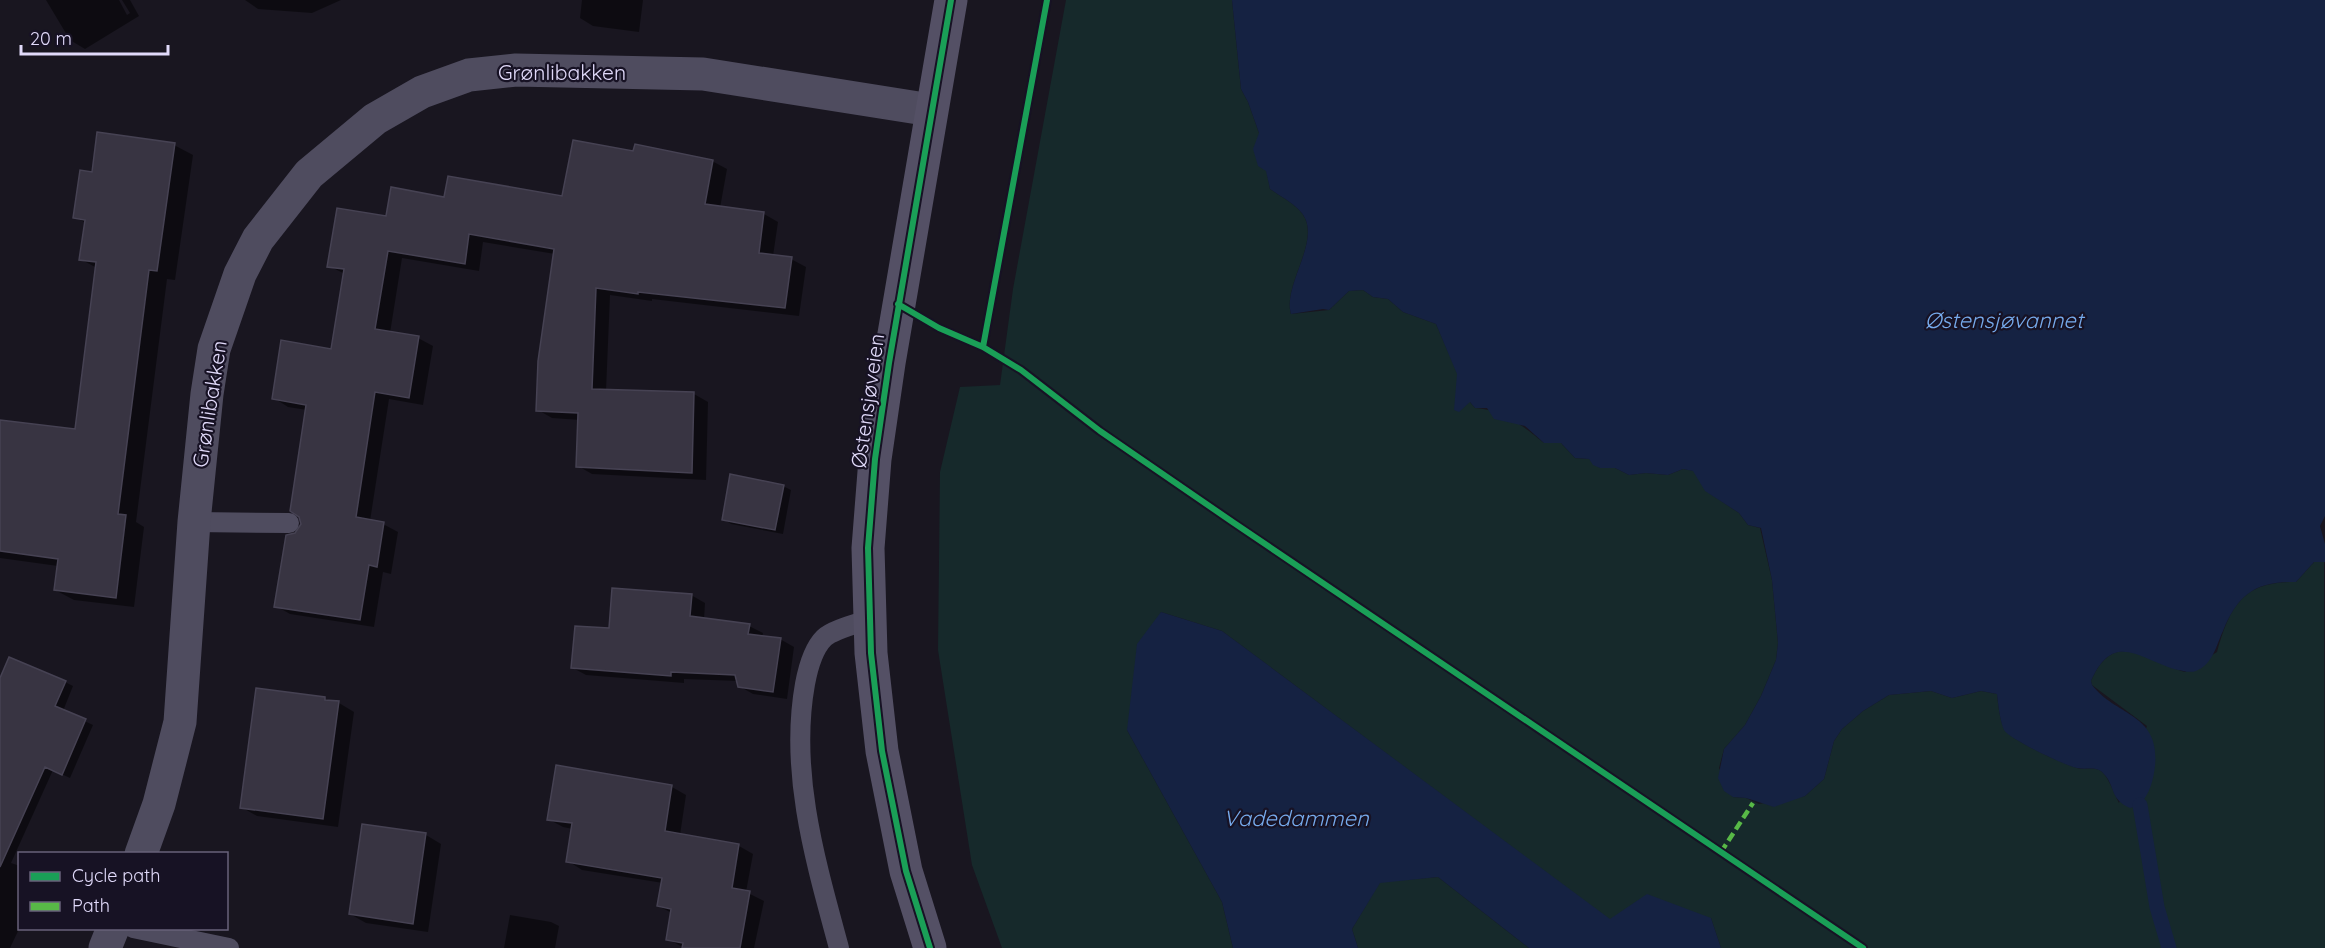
<svg xmlns="http://www.w3.org/2000/svg" width="2325" height="948" viewBox="0 0 2325 948" font-family="Quicksand,sans-serif">
  <style>
    .green { fill: #16292b }
    .water { fill: #152242 }
    .shadow { fill: #0007 }
    .lines { fill: none; stroke-linecap: round; stroke-linejoin: round }
    .stream { stroke: #152242; stroke-width: 15 }
    .building { fill: #383442; stroke: #464253; stroke-width: 1.5 }
    .lane { stroke: #4f4c5f; stroke-width: 20 }
    .street { stroke: #4f4c5f; stroke-width: 33 }
    .secondary { stroke: #545065; stroke-width: 33 }
    .quiet { stroke: #58b947; stroke-width: 4.5; stroke-dasharray: 9 4.5; stroke-linecap: butt }
    .cycleway-casing { stroke: #171224; stroke-width: 10 }
    .cycleway { stroke: #1a9f57; stroke-width: 6 }
    .labels { text-anchor: middle; stroke-width: 4.5; stroke-linejoin: round; paint-order: stroke }
    .street-label { font-size: 21px; fill: #e1dafa; stroke: #171224 }
    .water-label { font-size: 22px; font-style: italic; fill: #76aaec; stroke: #171224 }
  </style>
  <rect width="100%" height="100%" fill="#191620"/>
  <!-- green -->
  <path class="green" d="M1066 0H1232L1241 89 1248 102 1259 133 1270 189C1280 196 1292 202 1300 211 1325 237 1282 284 1291 314L1329 310 1349 291 1363 290 1373 297 1388 299 1403 312 1436 324 1470 402 1475 408C1501 409 1525 427 1544 443H1561L1575 458 1589 459 1600 468H1615L1629 475 1646 473 1668 475 1683 469 1694 471 1706 491 1739 513 1748 525 1760 528 1772 580 1778 643 1776 660 1761 696 1745 725 1724 749 1719 768 1733 797 1746 798 1759 804 1805 796 1824 779 1834 741 1842 729 1863 711 1889 695 1931 691 1952 698 1981 691 1997 694C1998 703 2000 723 2005 730 2013 741 2059 762 2074 767 2083 771 2093 766 2101 771 2109 777 2114 794 2119 803L2147 726 2092 685 2091 681C2115 627 2145 661 2185 672L2217 652C2230 605 2244 581 2296 582L2314 562 2324 561 2325 948H1721L1711 918 1610 920 1222 631 1161 612 1127 730 1222 902 1233 948H1002L972 865 938 650 940 472 960 387 1000 385 1013 289Z
    M1438 877 1529 948H1358L1352 929 1380 882Z"/>
  <!-- water -->
  <path class="water" d="M1232 0H2325V516L2320 526 2325 544V562H2314L2296 582C2256 581 2238 594 2223 631 2216 646 2213 664 2196 671 2190 673 2184 671 2178 670 2140 660 2114 629 2091 681L2092 685C2117 717 2160 713 2155 766 2153 782 2150 792 2140 805L2130 808C2109 799 2116 786 2103 773 2096 766 2086 770 2077 768 2066 766 2009 739 2004 730 2000 721 1998 704 1997 694L1981 691 1952 698 1931 691 1889 695 1863 711 1842 729 1834 741 1824 779 1805 796 1774 807 1746 798 1733 797 1724 791 1718 778 1724 749 1745 725 1761 696 1776 660 1778 643 1772 580 1761 528 1748 525 1739 513 1705 491 1693 471 1683 469 1668 475 1646 473 1629 475 1615 468H1600L1593 465 1589 459 1575 458 1561 443H1544L1525 426 1494 419 1487 408H1475L1470 402 1459 412 1454 410 1457 374 1436 324 1403 312 1388 299 1373 297 1363 290 1349 291 1329 310 1323 309 1291 314C1282 284 1325 237 1300 211 1292 202 1280 196 1270 189L1266 171 1258 166 1253 149 1259 133 1248 102 1241 89Z
    M1161 612 1222 631 1610 919 1647 894 1711 918 1721 948H1529L1438 877 1380 883 1352 929 1358 948H1233L1222 902 1127 730 1137 644Z"/>
  <!-- shadow -->
  <path class="shadow" d="M46 0H119L127 15 130 13 122 0H130L139 16 85 49 70 40Z
    M245 0H341L312 13 258 9Z
    M582 0H643L639 32 593 26 580 18Z
    M174 145 193 155 175 280 167 279 136 522 144 527 134 607 74 600 55 590 58 566 0 558V422L76 431 97 268 80 259 86 223 75 217 93 174Z
    M634 153 712 161 727 169 720 208 764 214 778 222 773 256 791 259 806 267 799 316 652 299V301L610 295 606 391 694 394 708 402 706 480 592 474 578 466 580 420 552 418 538 410 555 254 483 242 479 271 402 258 390 333 418 338 433 346 423 405 389 399 370 521 383 524 398 532 391 574 383 572 374 627 290 614 276 606 296 534 303 524 307 410 288 407 274 398 333 351 345 274 329 266 388 218 445 198H563Z
    M783 486 791 490 783 534 731 524 724 519Z
    M691 595 705 603 704 620 749 626 763 633 762 637 780 639 794 647 787 699 753 694 739 686 738 681 684 679V683L586 675 573 668 611 630Z
    M0 682H65L73 686 63 711 93 725 70 778 53 770 11 863 20 866V927L10 948H0Z
    M325 699 339 703 354 712 338 827 257 816 241 807Z
    M672 787 686 795 680 835 739 846 753 854 746 892 764 901 754 948H684L668 939 672 913 658 906 663 883 582 870 568 861 573 829 563 827 548 819Z
    M426 835 441 844 428 932 366 923 350 914Z
    M510 915 551 922 559 926 555 948H504Z"/>
  <g class="lines">
    <!-- stream -->
    <path class="stream" d="M2140 805 2157 907 2169 948"/>
  </g>
  <!-- building -->
  <path class="building" d="M97 132 175 143 157 271 149 270 118 514 126 515 116 598 54 590 58 559 0 551V420L75 429 96 262 79 260 85 220 73 218 80 170 92 172Z
    M573 140 633 151 635 144 713 160 705 204 764 212 759 253 792 257 785 308 638 292V294L596 288 592 389 694 392 692 473 576 467 578 413 536 411 538 361 554 249 469 234 465 264 388 251 375 329 419 336 409 398 375 392 356 517 384 522 377 567 369 565 360 620 274 607 286 535 295 533 301 524 299 517 290 511 306 405 272 399 281 340 331 349 344 269 327 267 337 208 386 216 391 187 444 197 448 176 562 196Z
    M730 474 784 485 775 530 722 520Z
    M612 588 692 594 690 616 750 624 748 634 781 638 773 692 738 687 735 675 671 672V676L571 668 575 626 609 628Z
    M9 657 66 681 55 706 86 719 62 775 45 767 0 867V678Z
    M256 688 325 697V700L339 701 323 819 240 808Z
    M556 765 672 785 665 831 739 844 732 888 750 891 740 948H682L683 943 666 940 671 909 657 906 662 878 566 862 572 823 547 820Z
    M362 824 426 833 413 924 349 914Z"/>
  <g class="lines">
    <!-- lane -->
    <path class="lane" d="M194 522 289 523
      M133 928 229 948
      M839 948C816 863 789 773 805 684 808 668 813 649 824 638 832 630 859 623 870 619"/>
    <!-- street -->
    <path class="street" d="M141 854 159 804 180 722 194 522 207 394 214 349 240 274 258 239 309 174 375 119 422 92 469 75 516 70 703 74 931 110
      M105 948 113 928"/>
    <!-- secondary -->
    <path class="secondary" d="M930 948 906 871 882 751 871 653 868 548 875 459 889 363 951 0"/>
    <!-- quiet -->
    <path class="quiet" d="M1721 852 1753 803"/>
    <!-- cycleway casing -->
    <g class="cycleway-casing">
      <path id="cycleway" d="M898 304 939 328 983 347 1021 370 1100 431 1234 523 1863 948
        M983 347 1047 0
        M930 948 906 871 882 751 871 653 868 548 875 459 889 363 951 0"/>
    </g>
    <!-- cycleway -->
    <use href="#cycleway" class="cycleway"/>
  </g>
  <g class="labels">
    <!-- street labels -->
    <g class="street-label">
      <text x="562" y="80">Grønlibakken</text>
      <text transform="translate(868 401) rotate(-82)" y="7">Østensjøveien</text>
      <text transform="translate(210 404) rotate(-81)" y="7">Grønlibakken</text>
    </g>
    <!-- water labels -->
    <g class="water-label">
      <text x="2004" y="328">Østensjøvannet</text>
      <text x="1296" y="826">Vadedammen</text>
    </g>
  </g>
  <!-- legend -->
  <rect x="18" y="852" width="210" height="78" fill="#171224" stroke="#68627a" stroke-width="1.5"/>
  <rect x="30" y="872" width="30" height="9" fill="#1a9f57" stroke="#68627a" stroke-width="1.5"/>
  <text x="72" y="882" font-size="18" fill="#e1dafa">Cycle path</text>
  <rect x="30" y="902" width="30" height="9" fill="#58b947" stroke="#68627a" stroke-width="1.5"/>
  <text x="72" y="912" font-size="18" fill="#e1dafa">Path</text>
  <!-- scale -->
  <path d="M21 45v9h147v-9" fill="none" stroke="#e1dafa" stroke-width="3"/>
  <text x="30" y="45" font-size="18" fill="#e1dafa" stroke="#171224" stroke-width="4.5" paint-order="stroke">20 m</text>
</svg>
